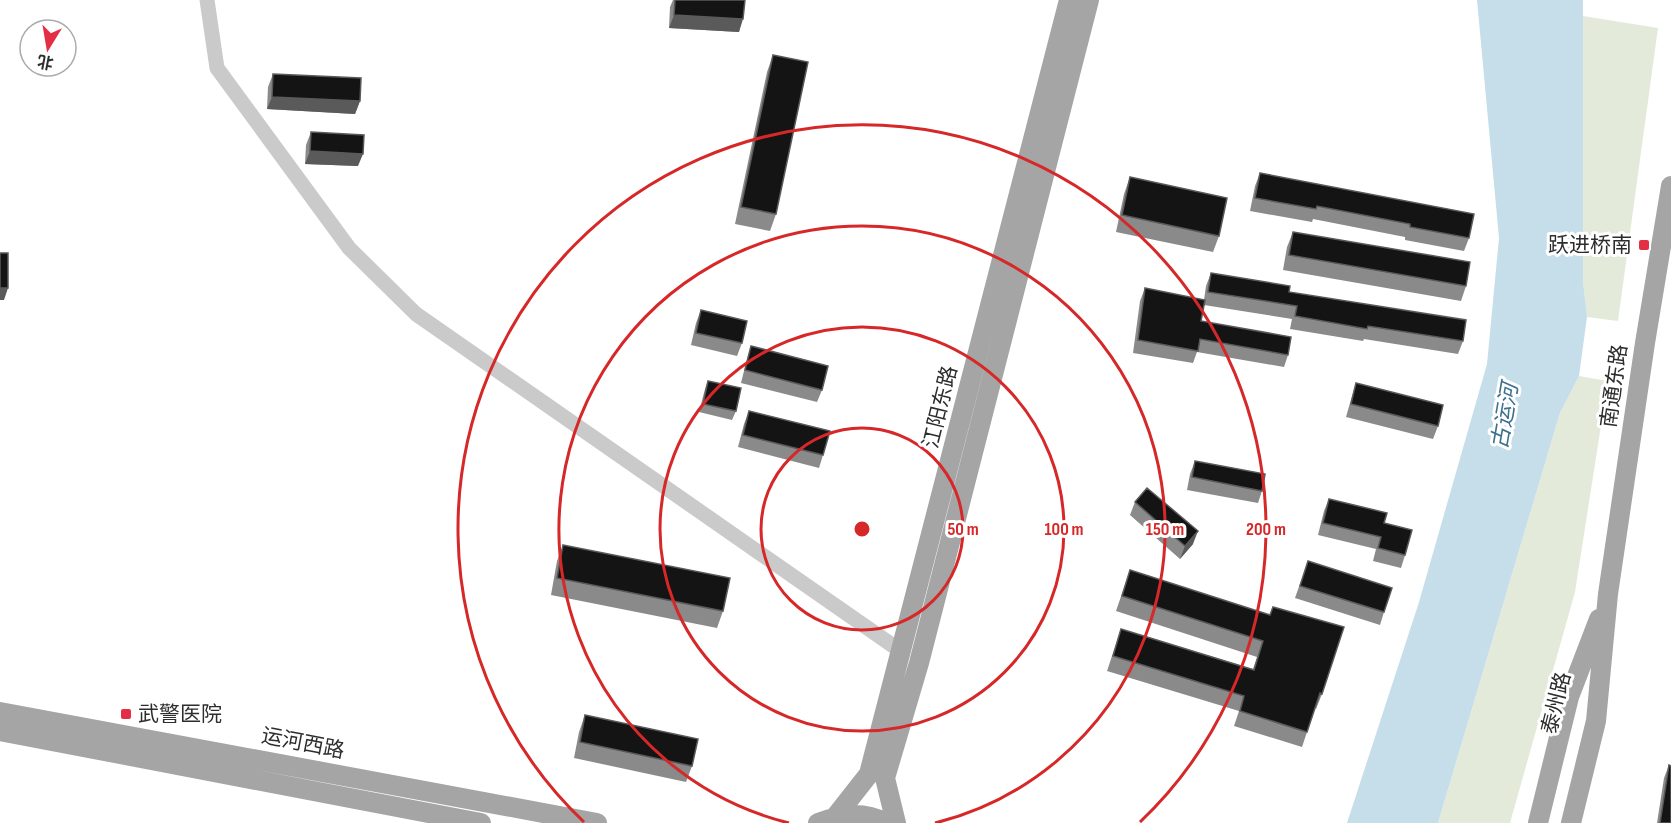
<svg xmlns="http://www.w3.org/2000/svg" width="1671" height="823" viewBox="0 0 1671 823" font-family="'Sofia Sans Condensed','Noto Sans SC',sans-serif">
  <style>
    .green { fill: #e3eada }
    .water { fill: #c6deea }
    .lines { fill: none; stroke-linecap: round; stroke-linejoin: round }
    .minor { stroke: #cacaca; stroke-width: 15 }
    .major { stroke: #a5a5a5; stroke-width: 20 }
    .wall { fill: #8a8a8a }
    .shaded-wall { fill: #5a5a5a }
    .building { fill: #141414; stroke: #5a5a5a; stroke-width: 1.5 }
    .ring { fill: none; stroke: #d62828; stroke-width: 3 }
    .poi-dot { fill: #e42e43; stroke: #fff; stroke-width: 2 }
    .labels { text-anchor: middle; stroke-width: 6; stroke-linejoin: round; paint-order: stroke }
    .poi-label { font-size: 21px; fill: #2d2d2d; stroke: #fff; text-anchor: end }
    .street-label { font-size: 21px; fill: #2d2d2d; stroke: #fff }
    .water-label { font-size: 22px; font-style: italic; fill: #3c718d; stroke: #fff }
    .centre { fill: #d62828; stroke: #fff; stroke-width: 3 }
    .ring-label { font-size: 18px; text-anchor: middle; font-weight: bold; fill: #d62828; stroke: #fff; stroke-width: 6; stroke-linejoin: round; paint-order: stroke }
  </style>
  <rect width="100%" height="100%" fill="#fff"/>
  <!-- green -->
  <path class="green" d="M1583 16 1658 28 1618 321 1587 317 1583 281Z
    M1579 376 1608 381 1575 592 1510 823H1438L1560 413Z"/>
  <!-- water -->
  <path class="water" d="M1477 0H1583V281L1587 317 1579 376 1560 413 1438 823H1347L1419 602 1487 364 1499 238Z"/>
  <g class="lines">
    <!-- minor -->
    <path class="minor" d="M207 0 217 68 349 248 416 314 902 652"/>
    <!-- major -->
    <path class="major" d="M0 712 597 823
      M0 731 481 823
      M836 816 869 774 1069 0
      M818 823C841 814 863 811 886 823
      M896 823 885 778 919 663 1089 0
      M1538 823 1569 697 1599 619
      M1571 823 1596 721 1608 594 1645 343 1671 186"/>
  </g>
  <!-- wall -->
  <path class="wall" d="M673 0H745L739 32 669 28 670 7Z
    M773 55 776 214 770 231 735 224 767 72Z
    M273 74 360 101 355 114 267 109 268 87Z
    M311 132 358 166 305 164 306 145Z
    M1260 173 1469 238 1464 251 1405 240V237L1313 219 1312 222 1250 211 1255 186Z
    M1130 177 1219 236 1213 252 1116 232 1124 194Z
    M1293 232 1466 286 1461 301 1283 270 1287 247Z
    M1211 273 1289 292 1463 341 1458 354 1364 339 1363 341 1290 329 1292 319 1204 305 1201 321 1288 355 1284 367 1197 352 1193 363 1133 353 1140 301 1145 288 1204 300 1206 286Z
    M701 310 742 343 737 356 691 345 696 323Z
    M751 346 822 390 817 402 741 383 747 359Z
    M708 381 736 411 732 420 699 412 705 389Z
    M1356 383 1438 426 1433 439 1346 417 1352 396Z
    M749 411 823 455 819 468 738 447 744 424Z
    M1195 461 1262 491 1258 503 1187 490 1190 474Z
    M1329 499 1384 523 1405 555 1401 568 1373 561 1376 549 1318 535 1324 511Z
    M1135 502 1193 544 1180 559 1130 515Z
    M563 545 723 611 717 628 551 595 557 561Z
    M1308 561 1384 612 1380 625 1295 598Z
    M1130 570 1270 615 1273 607 1322 694 1316 709 1315 708 1302 747 1234 726 1239 711 1107 671 1121 629 1253 669 1257 657 1116 611Z
    M585 715 692 766 686 782 574 758 579 732Z
    M1669 765 1671 823H1657L1664 778Z"/>
  <!-- shaded-wall -->
  <path class="shaded-wall" d="M674 15 743 19 739 32 669 28Z
    M272 97 360 101 355 114 267 109Z
    M310 151 363 154 358 166 305 164Z
    M0 288H8L4 300H0Z
    M1198 531 1193 544 1180 559 1185 546Z"/>
  <!-- building -->
  <path class="building" d="M675 0H745L743 19 674 15Z
    M773 55 808 62 776 214 741 207Z
    M273 74 361 78 360 101 272 97Z
    M311 132 364 135 363 154 310 151Z
    M1260 173 1474 214 1469 238 1410 227V224L1317 206 1316 209 1255 198Z
    M1130 177 1227 198 1219 236 1122 215Z
    M1293 232 1470 262 1466 286 1289 255Z
    M0 253H8V288H0Z
    M1211 273 1290 286 1289 292 1466 320 1463 341 1368 326 1367 329 1295 316 1297 306 1208 292Z
    M1145 288 1205 300 1201 321 1291 337 1288 355 1200 339 1198 351 1138 340Z
    M701 310 747 321 742 343 696 333Z
    M751 346 828 366 822 390 745 370Z
    M708 381 741 388 736 411 703 404Z
    M1356 383 1443 405 1438 426 1351 404Z
    M749 411 830 431 823 455 743 435Z
    M1195 461 1265 474 1262 491 1192 477Z
    M1147 488 1198 531 1185 546 1135 502Z
    M1329 499 1387 513 1384 523 1412 530 1405 555 1378 548 1381 537 1323 523Z
    M563 545 730 578 723 611 557 578Z
    M1308 561 1392 588 1384 612 1300 586Z
    M1130 570 1270 615 1273 607 1344 627 1322 694 1320 693 1307 732 1240 711 1244 696 1113 656 1121 629 1254 670 1263 641 1122 596Z
    M585 715 698 739 692 766 580 742Z
    M1669 765 1671 766V823H1660Z"/>
  <!-- distance rings -->
  <g class="ring">
    <circle cx="862" cy="529" r="101"/>
    <circle cx="862" cy="529" r="202"/>
    <path d="M789 823A303 303 0 1 1 935 823"/>
    <path d="M584 822A404 404 0 1 1 1140 822"/>
  </g>
  <!-- markers -->
  <g class="poi-dot">
    <rect x="1638" y="239" width="12" height="12" rx="3"/>
    <rect x="120" y="708" width="12" height="12" rx="3"/>
  </g>
  <g class="labels">
    <!-- poi labels -->
    <g class="poi-label">
      <text x="1632" y="252">跃进桥南</text>
      <text x="138" y="721" text-anchor="start">武警医院</text>
    </g>
    <!-- street labels -->
    <g class="street-label">
      <text transform="translate(1614 386) rotate(-82)" y="7">南通东路</text>
      <text transform="translate(940 407) rotate(-76)" y="7">江阳东路</text>
      <text transform="translate(1556 703) rotate(-76)" y="7">泰州路</text>
      <text transform="translate(303 743) rotate(11)" y="7">运河西路</text>
    </g>
    <!-- water labels -->
    <g class="water-label">
      <text transform="translate(1504 416) rotate(-80)" y="8">古运河</text>
    </g>
  </g>
  <circle cx="862" cy="529" r="9" class="centre"/>
  <g class="ring-label">
    <text x="963" y="535">50 m</text>
    <text x="1064" y="535">100 m</text>
    <text x="1165" y="535">150 m</text>
    <text x="1266" y="535">200 m</text>
  </g>
  <!-- north arrow -->
  <g transform="translate(48 48) rotate(191)"><circle r="28" fill="#ffffff" stroke="#ababab" stroke-width="1.5"/>
  <path d="M0-4.5L10 22L0 15L-10 22Z" fill="#e42e43"/>
  <text y="-9" font-size="16" font-weight="bold" text-anchor="middle" fill="#2d2d2d">北</text>
  </g>
</svg>
